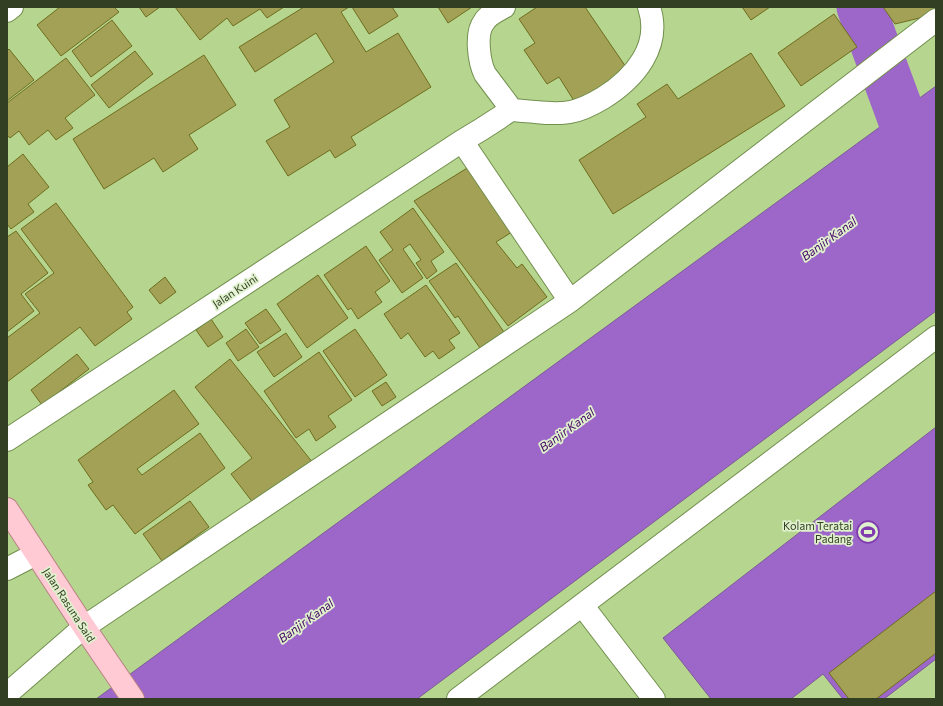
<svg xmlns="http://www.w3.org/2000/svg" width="943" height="706" viewBox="0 0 943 706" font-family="Commissioner,sans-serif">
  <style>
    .water { fill: #9d67c9; stroke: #7d5b97 }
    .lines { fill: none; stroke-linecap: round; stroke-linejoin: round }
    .river { stroke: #9d67c9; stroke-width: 49 }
    .building { fill: #a2a156; stroke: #6f6d1e }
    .minor-casing { stroke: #728f4d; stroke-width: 24 }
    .major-casing { stroke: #b78383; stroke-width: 24 }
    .minor { stroke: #fff; stroke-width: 22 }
    .major { stroke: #ffcad4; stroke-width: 22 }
    .labels { text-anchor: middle; stroke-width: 3.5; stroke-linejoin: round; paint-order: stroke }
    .street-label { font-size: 11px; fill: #323f22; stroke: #e0f1ce }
    .poi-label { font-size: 11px; fill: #323f22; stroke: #e0f1ce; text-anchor: end }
    .water-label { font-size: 12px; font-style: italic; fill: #410363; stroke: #e0f1ce }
  </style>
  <rect width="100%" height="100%" fill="#b6d690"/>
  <!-- water -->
  <path class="water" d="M936 86V311L417 699H96Z
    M936 427V659L884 699H843L823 674 791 699H711L663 638Z"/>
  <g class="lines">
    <!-- river -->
    <path class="river" d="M861 7 900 113 921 172"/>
  </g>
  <!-- building -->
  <path class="building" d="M60 7H114L119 12 61 56 37 25Z
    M139 7H160L146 17Z
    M175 7H284L267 18 260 9 233 26 227 18 200 40Z
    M304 7H349L341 12 366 52 398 33 431 87 351 137 356 145 335 158 330 150 288 176 266 141 290 127 274 100 334 62 316 33 255 72 239 47Z
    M352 7H392L398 16 369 34Z
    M438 7H472L448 23Z
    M537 7H585L628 70 576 104 559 77 547 84 524 50 535 43 519 19Z
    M742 7H770L751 20Z
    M883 7H932L936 12V14L895 24Z
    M834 14 857 47 801 86 778 53Z
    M112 20 132 46 91 77 72 51Z
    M9 49 34 80 7 101V51Z
    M135 51 153 74 109 108 91 85Z
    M751 53 785 106 613 214 579 160 646 117 637 104 667 84 678 99Z
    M204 55 236 105 189 135 198 149 163 172 154 158 104 189 73 139Z
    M66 58 95 95 65 118 73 128 56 140 48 130 29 145 19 131 10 138 7 135V103Z
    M23 154 49 187 28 204 34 212 11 229 7 224V167Z
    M472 165 512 232 496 242 517 268 522 264 547 297 508 326 414 201Z
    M56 203 133 307 127 312 132 319 95 346 80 327 7 382V338L40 313 25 294 54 273 21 229Z
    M413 208 444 252 431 261 437 271 427 279 416 263 421 260 410 244 403 249 423 278 402 293 379 260 393 250 380 232Z
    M16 231 48 273 21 294 34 311 7 332V237Z
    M366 246 390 281 375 292 382 302 358 319 351 308 348 310 324 275Z
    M456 263 504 332 480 348 458 316 455 318 429 281Z
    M318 275 348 318 307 348 277 304Z
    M165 277 176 292 160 304 149 290Z
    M426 285 460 333 449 340 455 348 439 359 433 351 425 357 408 333 401 339 384 314Z
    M266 309 281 330 260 344 245 323Z
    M211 319 223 337 208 347 196 330Z
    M246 329 259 347 238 361 226 343Z
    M355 329 387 375 355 397 323 351Z
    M286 333 302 357 274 377 257 352Z
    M319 352 352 400 328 416 336 427 316 441 309 429 296 438 264 391Z
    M77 354 89 369 42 405 31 390Z
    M230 359 313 463 257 508 231 474 252 458 195 387Z
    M386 382 396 397 382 406 372 391Z
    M174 390 199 424 137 469 142 475 200 433 225 468 135 534 113 505 106 510 88 485 93 482 78 460Z
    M190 501 209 527 162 561 143 534Z
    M936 591V653L876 699H849L829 673Z"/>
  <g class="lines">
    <!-- minor casing -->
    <g class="minor-casing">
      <path id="minor" d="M504 7C497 11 488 15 484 22 475 33 479 62 485 74L512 110
        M7 11 12 7
        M462 141 570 301
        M7 440 462 141C474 134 487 126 499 118 502 116 508 111 512 110 515 110 521 111 524 111 539 112 555 115 570 112 582 110 593 104 603 98 635 78 662 46 649 7
        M7 569 36 554
        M582 605 654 699
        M7 694 84 627 570 301 936 20
        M458 699 936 337"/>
    </g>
    <!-- major casing -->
    <g class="major-casing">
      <path id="major" d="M7 509 84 627 133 699"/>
    </g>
    <!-- minor -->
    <use href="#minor" class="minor"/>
    <!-- major -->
    <use href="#major" class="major"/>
  </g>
  <!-- icons -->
  <defs>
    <g id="stadium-ring" transform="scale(1.15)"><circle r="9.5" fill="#e0f1ce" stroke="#7f3baf" stroke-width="1.5"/><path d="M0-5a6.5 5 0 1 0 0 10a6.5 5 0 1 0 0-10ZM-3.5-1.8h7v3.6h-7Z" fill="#7f3baf"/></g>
  </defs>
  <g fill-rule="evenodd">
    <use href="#stadium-ring" x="868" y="532"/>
  </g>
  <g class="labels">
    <!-- street labels -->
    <g class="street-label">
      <text transform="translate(235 291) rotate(-33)" y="4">Jalan Kuini</text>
      <text transform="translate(69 605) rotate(57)" y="4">Jalan Rasuna Said</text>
    </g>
    <!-- poi labels -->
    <g class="poi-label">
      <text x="852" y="530">Kolam Teratai<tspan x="852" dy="13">Padang</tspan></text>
    </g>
    <!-- water labels -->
    <g class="water-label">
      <text transform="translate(829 239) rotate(-36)" y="4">Banjir Kanal</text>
      <text transform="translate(567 430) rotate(-36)" y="4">Banjir Kanal</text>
      <text transform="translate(306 621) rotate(-36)" y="4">Banjir Kanal</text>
    </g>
  </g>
  <!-- border -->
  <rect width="943" height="706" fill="none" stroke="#323f22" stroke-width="16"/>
</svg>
